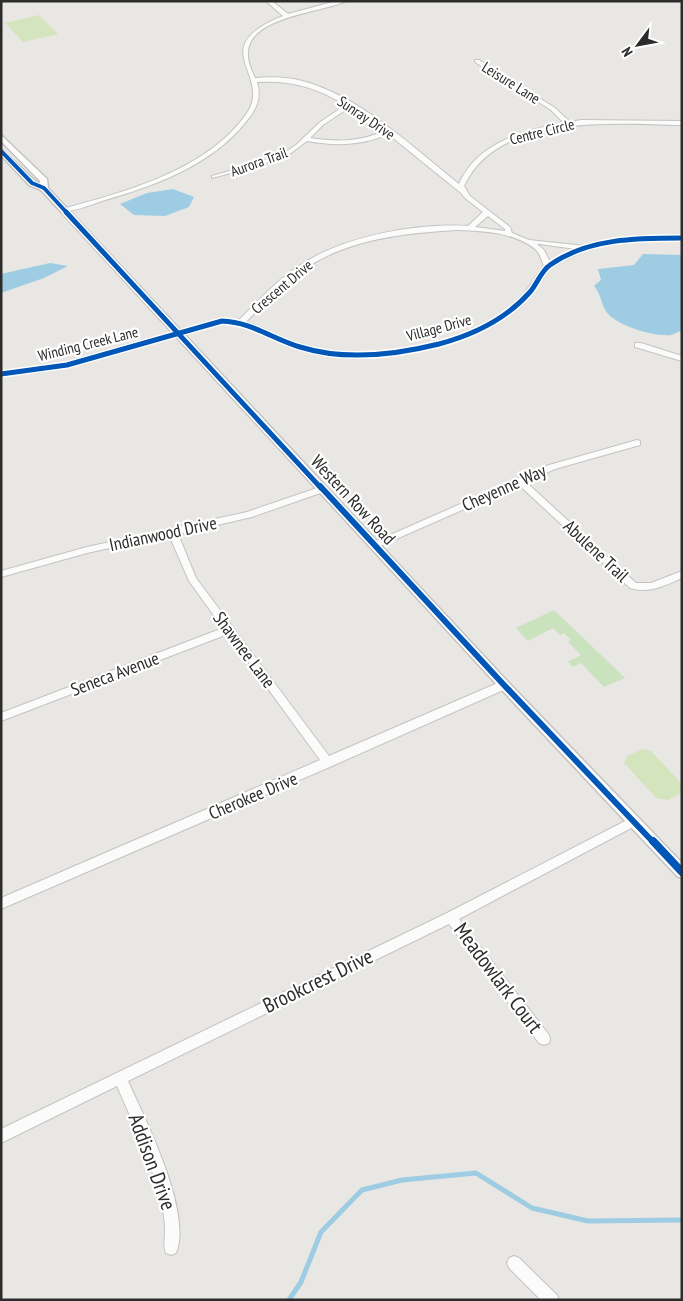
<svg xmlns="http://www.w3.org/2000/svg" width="683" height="1301" viewBox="0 0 683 1301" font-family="'PT Sans Narrow',sans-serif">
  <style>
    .green { fill: #cbe2bf }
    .pitch { fill: #d4e5be }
    .water { fill: #9ecde3 }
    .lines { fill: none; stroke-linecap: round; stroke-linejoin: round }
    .stream { stroke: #9ecde3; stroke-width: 5 }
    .minor-casing { stroke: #c4c3c2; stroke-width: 2 }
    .tertiary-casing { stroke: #c4c3c2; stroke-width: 3 }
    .minor { fill: #fcfbfb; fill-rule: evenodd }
    .tertiary { fill: #fcfbfb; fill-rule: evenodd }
    .cycleway-far3-casing { stroke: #fff; stroke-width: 5.5 }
    .cycleway-far2-casing { stroke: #fff; stroke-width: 8 }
    .cycleway-far1-casing { stroke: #fff; stroke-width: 9 }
    .cycleway-casing { stroke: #fff; stroke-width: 11 }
    .cycleway-far3 { stroke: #0057b8; stroke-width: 4 }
    .cycleway-far2 { stroke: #0057b8; stroke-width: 5 }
    .cycleway-far1 { stroke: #0057b8; stroke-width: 6 }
    .cycleway { stroke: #0057b8; stroke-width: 8 }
    .labels { text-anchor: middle; stroke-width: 4.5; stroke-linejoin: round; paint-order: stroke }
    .far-street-label { font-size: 15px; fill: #2c2c2c; stroke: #fff }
    .street-label { font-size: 18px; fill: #2c2c2c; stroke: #fff }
    .near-street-label { font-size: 21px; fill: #2c2c2c; stroke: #fff }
  </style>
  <rect width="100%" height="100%" fill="#e9e7e3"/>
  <!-- green -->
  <path class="green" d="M554 610 625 678 604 687 581 663 573 667 568 662 581 655 568 642 571 640 564 633 560 635 553 628 528 641 516 628Z"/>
  <!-- pitch -->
  <path class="pitch" d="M39 15 58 34 23 42 5 23Z
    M642 749 651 751 682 784V793L668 800 656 798 624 763 627 756Z"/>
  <!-- water -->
  <path class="water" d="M173 189 194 197 189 207 165 216 134 215 120 204 147 193Z
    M643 254 682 255V330C678 332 674 334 671 335 654 337 619 326 608 314 601 306 602 295 594 286L601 280 598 269 634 265Z
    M50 263 68 266 44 278 1 293V274Z"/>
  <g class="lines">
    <!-- stream -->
    <path class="stream" d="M289 1300 301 1282 321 1232 362 1190 402 1180 476 1173 532 1208 588 1221 682 1220"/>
    <!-- minor casing -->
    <g class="minor-casing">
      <path id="minor" d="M266 1H272L288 14 336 1H346C322 13 245 16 248 56 248 63 252 71 255 78 268 77 281 77 294 79 355 91 411 146 459 184 477 143 523 130 564 123L551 110 475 62V60H479L555 108 570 122 581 120 682 121V125C615 124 498 112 464 186L470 196 510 227 512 233 529 240 585 246 631 237 682 236V240C638 240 592 241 554 266 544 272 540 284 533 293 510 320 474 338 439 346 393 357 343 363 297 349 271 340 250 324 222 323L67 367 40 372 1 376V372L40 368 66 363 222 319 239 320C258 301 276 281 299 266 343 236 416 223 468 226L483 212 465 198 461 193 388 134C361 146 335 146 307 141L291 153 261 165 212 178V176L257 163 287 151 296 145 319 123 345 105C317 87 290 80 257 82 262 99 256 110 245 123 210 166 154 186 102 201 90 205 74 212 62 211V209C125 192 208 170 247 113 273 74 203 48 283 16ZM350 107 384 131C360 142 336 142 310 138L323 125ZM488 216 505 229V231L475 227ZM457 230C482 231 514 232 535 249 540 253 542 261 544 266 534 278 528 291 516 302 466 345 381 361 318 349 292 344 271 330 246 322 264 304 282 284 303 270 347 239 405 233 457 230ZM537 244H539L576 249 550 262 544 250Z
        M635 343H641L682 356V361L635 347Z
        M637 440 640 441V445L555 469 526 482 636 583H651L682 571V578C664 586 649 594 630 588L519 485 378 547 375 548 370 545 372 543 549 465Z
        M323 486 326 487 327 489 326 491 252 517 178 534 196 578 329 756 500 682H508L509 685 508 688 332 766 1 909V898L320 760 228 634 1 721V713L223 628 189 581 169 535 87 553 1 577V571L87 547 247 512Z
        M633 817 637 819 639 822 637 825 459 919 549 1035 550 1039 549 1043 544 1045 539 1043 449 924 128 1081C145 1119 193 1213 176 1253L171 1255 166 1253C163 1246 165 1238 165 1230 165 1220 163 1209 160 1199 151 1160 133 1123 117 1086L1 1143V1129L447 913Z
        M514 1256 519 1258 557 1295 559 1300H541L509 1268 507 1263 509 1258Z"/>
    </g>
    <!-- tertiary casing -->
    <g class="tertiary-casing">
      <path id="tertiary" d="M1 135 47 179 48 188 508 682 682 863V878L677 876 500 688 41 190 29 185 1 155V149L35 181 40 184V181L1 141Z"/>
    </g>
    <!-- minor -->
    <use href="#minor" class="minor"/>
    <!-- tertiary -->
    <use href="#tertiary" class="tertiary"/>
    <!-- cycleway-far3 casing -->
    <g class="cycleway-far3-casing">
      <path id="cycleway-far3" d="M1 151 32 183 44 188 67 213"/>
    </g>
    <!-- cycleway-far2 casing -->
    <g class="cycleway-far2-casing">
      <path id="cycleway-far2" d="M66 212 321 488
        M1 374 67 365 222 321C251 322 273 339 300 347 345 361 395 355 439 344 473 335 507 318 530 292 537 284 541 271 550 265 588 238 638 238 682 238"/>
    </g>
    <!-- cycleway-far1 casing -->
    <g class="cycleway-far1-casing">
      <path id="cycleway-far1" d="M320 486 504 685 654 843"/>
    </g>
    <!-- cycleway casing -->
    <g class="cycleway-casing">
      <path id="cycleway" d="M653 841 682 872"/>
    </g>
    <!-- cycleway-far3 -->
    <use href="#cycleway-far3" class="cycleway-far3"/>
    <!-- cycleway-far2 -->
    <use href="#cycleway-far2" class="cycleway-far2"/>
    <!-- cycleway-far1 -->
    <use href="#cycleway-far1" class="cycleway-far1"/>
    <!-- cycleway -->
    <use href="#cycleway" class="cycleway"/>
  </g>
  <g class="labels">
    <!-- far-street labels -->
    <g class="far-street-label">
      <text transform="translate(511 83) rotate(32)" y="5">Leisure Lane</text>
      <text transform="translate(366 118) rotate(34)" y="5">Sunray Drive</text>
      <text transform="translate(542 132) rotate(-14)" y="5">Centre Circle</text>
      <text transform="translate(259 162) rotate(-20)" y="5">Aurora Trail</text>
      <text transform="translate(282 287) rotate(-40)" y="5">Crescent Drive</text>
      <text transform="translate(439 328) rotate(-15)" y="5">Village Drive</text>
      <text transform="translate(88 344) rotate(-14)" y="5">Winding Creek Lane</text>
    </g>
    <!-- street labels -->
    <g class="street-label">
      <text transform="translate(504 488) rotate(-24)" y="6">Cheyenne Way</text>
      <text transform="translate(353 500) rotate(47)" y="6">Western Row Road</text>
      <text transform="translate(163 534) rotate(-12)" y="6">Indianwood Drive</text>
      <text transform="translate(596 551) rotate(43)" y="6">Abulene Trail</text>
      <text transform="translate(244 650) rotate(53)" y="6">Shawnee Lane</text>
      <text transform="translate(115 674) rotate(-21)" y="6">Seneca Avenue</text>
      <text transform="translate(253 796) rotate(-23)" y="6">Cherokee Drive</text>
    </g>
    <!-- near-street labels -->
    <g class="near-street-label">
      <text transform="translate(498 978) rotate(53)" y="7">Meadowlark Court</text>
      <text transform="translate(318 981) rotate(-26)" y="7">Brookcrest Drive</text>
      <text transform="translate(152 1162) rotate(70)" y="7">Addison Drive</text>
    </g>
  </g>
  <!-- border -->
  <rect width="683" height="1301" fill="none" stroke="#2c2c2c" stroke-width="5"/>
  <!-- north arrow -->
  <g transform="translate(638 45) rotate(238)" stroke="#ffffff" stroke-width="4" paint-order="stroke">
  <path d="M0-4L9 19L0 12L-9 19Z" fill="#2c2c2c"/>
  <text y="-8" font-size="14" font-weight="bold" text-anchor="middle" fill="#2c2c2c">N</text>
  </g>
</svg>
